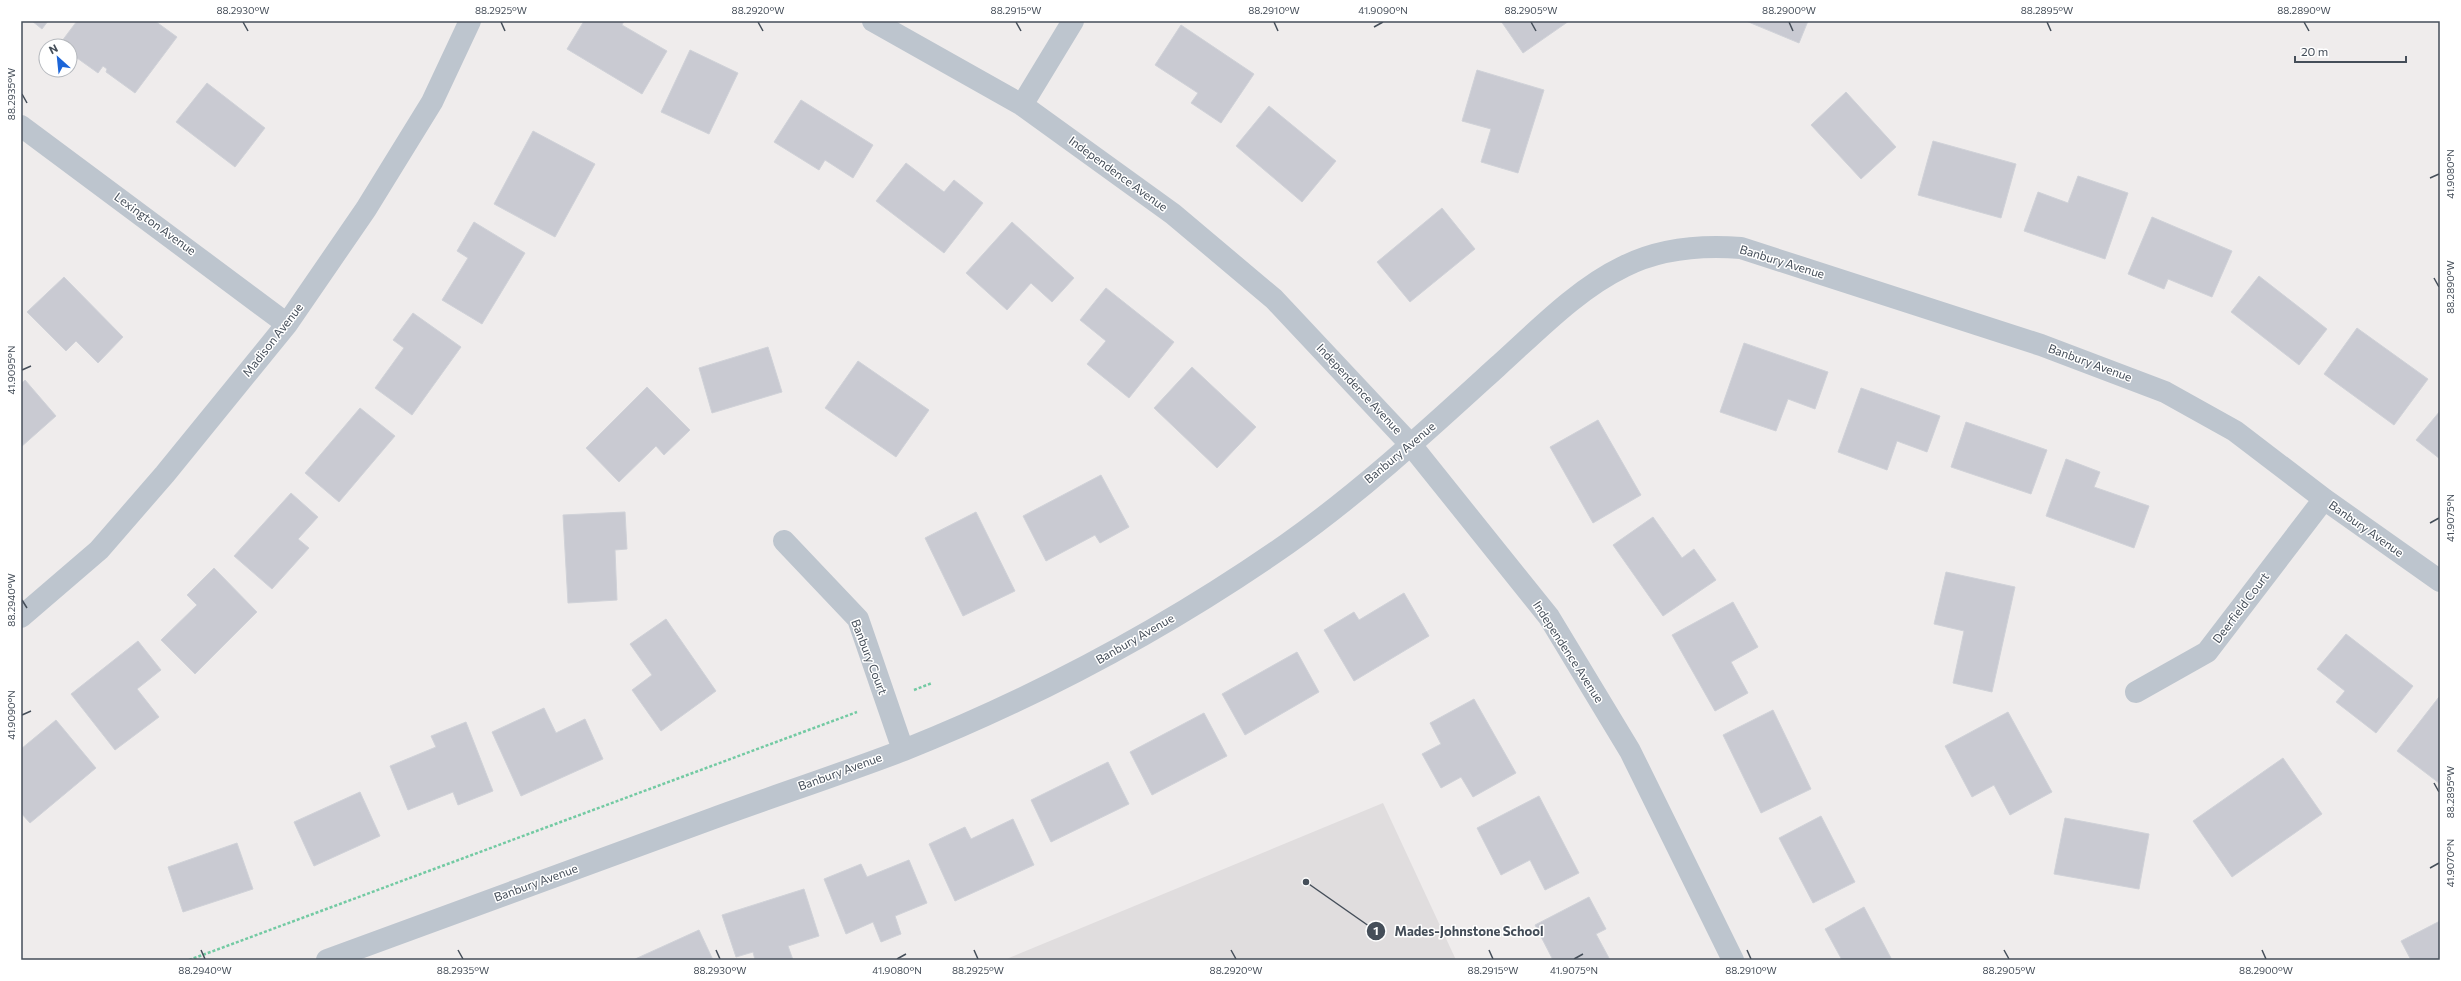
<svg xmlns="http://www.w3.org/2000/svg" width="2461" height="981" viewBox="0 0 2461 981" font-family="Commissioner,sans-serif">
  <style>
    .education { fill: #e0ddde }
    .building { fill: #c9cad2; stroke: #d0d2d8 }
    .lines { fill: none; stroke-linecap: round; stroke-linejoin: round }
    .path { stroke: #73caa3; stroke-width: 2.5; stroke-dasharray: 3 2; stroke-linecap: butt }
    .minor { stroke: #bdc5ce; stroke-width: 22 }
    .ticks { fill: none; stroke: #454e59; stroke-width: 1.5 }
    .labels { text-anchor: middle; stroke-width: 3; stroke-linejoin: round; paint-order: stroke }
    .street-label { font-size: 12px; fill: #454e59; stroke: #fff }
    .leader { fill: none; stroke: #454e59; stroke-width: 1.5 }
    .callout-dot { fill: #454e59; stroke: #fff; stroke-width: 1.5 }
    .mark-label { font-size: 12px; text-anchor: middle; font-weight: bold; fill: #fff }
    .callout-label { font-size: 13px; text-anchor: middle; font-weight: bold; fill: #454e59; stroke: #fff; stroke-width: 3; stroke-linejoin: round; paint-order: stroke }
    .neatline { fill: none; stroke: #454e59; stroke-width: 1.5 }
    .ticks-label { font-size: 10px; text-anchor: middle; fill: #454e59 }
  </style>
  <rect width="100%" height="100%" fill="#efecec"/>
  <!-- education -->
  <path class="education" d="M1383 803 1456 960H1004Z"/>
  <!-- building -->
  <path class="building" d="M32 21H48L42 29Z
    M77 21H155L177 37 135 93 106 72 107 69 103 66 98 73 70 53V46L59 45Z
    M584 21H624L622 25 667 51 642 94 567 49Z
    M1501 21H1569L1523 53Z
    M1746 21H1808L1799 43Z
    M1181 25 1254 74 1221 123 1191 103 1198 93 1155 65Z
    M690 50 738 73 709 134 661 112Z
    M1477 70 1544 90 1518 173 1481 162 1491 129 1462 121Z
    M207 83 265 128 235 167 176 122Z
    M1846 92 1896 147 1861 179 1811 125Z
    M801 100 873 145 853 178 825 160 819 170 774 142Z
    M1269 106 1336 161 1302 202 1236 146Z
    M533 131 595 164 555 237 494 204Z
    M1933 141 2016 164 2001 218 1918 195Z
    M906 163 944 192 954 180 983 203 944 253 876 201Z
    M2078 176 2128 193 2105 259 2024 231 2038 192 2068 203Z
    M1442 208 1475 249 1410 302 1377 262Z
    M2152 217 2232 251 2212 297 2168 279 2164 289 2128 274Z
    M474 222 525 253 482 324 442 300 468 258 457 251Z
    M1012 222 1074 278 1052 302 1031 283 1007 310 966 273Z
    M2259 276 2327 329 2299 365 2231 312Z
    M64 277 123 337 98 363 76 341 66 351 27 312Z
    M1106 288 1174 342 1129 398 1087 364 1106 341 1080 320Z
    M413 313 461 347 412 415 375 388 404 348 393 340Z
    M2357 328 2428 379 2394 425 2324 374Z
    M1744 343 1828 372 1815 409 1788 399 1776 431 1720 412Z
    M768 347 782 392 712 413 699 368Z
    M858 361 929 410 896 457 825 408Z
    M1192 367 1256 427 1217 468 1154 408Z
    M25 380 56 416 21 447V384Z
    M647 387 690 430 664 455 656 446 619 482 586 448Z
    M1861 388 1940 416 1927 452 1897 441 1887 470 1838 452Z
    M360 408 395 436 339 502 305 473Z
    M2440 411V459L2416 440Z
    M1598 420 1641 495 1593 523 1550 447Z
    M1966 422 2047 450 2031 494 1951 467Z
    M2066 459 2100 472 2094 487 2149 506 2134 548 2046 516Z
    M1101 475 1129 527 1100 543 1095 535 1046 561 1023 516Z
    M291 493 318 517 298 539 309 548 272 589 234 556Z
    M625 512 627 549 615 550 617 600 568 603 563 515Z
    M976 512 1015 591 963 616 925 538Z
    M1653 517 1682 558 1694 549 1716 580 1663 616 1613 545Z
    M214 568 257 612 195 674 161 640 197 605 187 595Z
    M1946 572 2015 587 1992 692 1953 683 1964 631 1934 624Z
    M1404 593 1429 636 1354 681 1324 630 1354 612 1359 620Z
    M1733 602 1758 647 1731 662 1748 693 1715 711 1672 635Z
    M666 619 716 691 661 731 632 690 652 675 630 644Z
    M2346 634 2413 686 2376 733 2336 702 2345 691 2317 669Z
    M138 641 161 670 137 689 159 717 115 750 71 694Z
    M1297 652 1319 692 1245 735 1222 694Z
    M2439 697 2440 782 2439 783 2397 751Z
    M1474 699 1516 773 1473 797 1461 777 1441 788 1422 754 1441 744 1430 723Z
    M544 708 556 733 585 719 603 759 521 796 492 732Z
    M1773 710 1811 789 1761 813 1723 735Z
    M2008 712 2052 792 2010 815 1994 785 1972 797 1945 746Z
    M1204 713 1227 756 1152 795 1130 752Z
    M56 720 96 768 30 823 21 813V749Z
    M466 722 493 791 458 805 453 792 408 810 390 766 436 747 431 736Z
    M2283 758 2322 814 2232 877 2193 821Z
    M1108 762 1129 804 1051 842 1031 800Z
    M360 792 380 836 314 866 294 822Z
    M1539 796 1579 873 1545 890 1530 860 1501 875 1477 828Z
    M1821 816 1855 882 1813 903 1779 838Z
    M2065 818 2149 834 2139 889 2054 874Z
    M1013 819 1034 865 955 901 929 844 965 827 971 839Z
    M237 843 253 889 183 912 168 867Z
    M909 860 927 903 895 916 901 934 881 942 873 922 846 934 824 879 861 864 867 877Z
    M804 889 819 936 788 946 793 960H755L753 952 736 957 722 915Z
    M1589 897 1606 929 1596 934 1610 960H1553L1535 925Z
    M1864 907 1892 960H1842L1825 929Z
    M2440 921V960H2411L2401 941Z
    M699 930 713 960H633Z"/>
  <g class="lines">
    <!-- path -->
    <path class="path" d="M914 690 932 683
      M189 960 857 712"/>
    <!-- minor -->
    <path class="minor" d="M873 21 1022 105 1173 214 1274 299 1411 445 1549 617 1630 751 1733 960
      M1022 105 1073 21
      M21 126 287 324
      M784 541 858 619 903 750
      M21 617 99 550 165 474 287 324 366 209 432 102 470 21
      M2136 692 2207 652 2324 499
      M327 960C456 913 585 865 714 818 777 795 841 774 904 750 1039 696 1168 627 1287 544 1362 491 1430 428 1497 367 1535 333 1577 289 1623 267 1660 248 1702 245 1741 248L2041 345 2165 392 2235 431 2324 499 2440 581"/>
  </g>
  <!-- ticks -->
  <path class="ticks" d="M243 22 248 31M501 22 505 31M758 22 763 31M1016 22 1021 31M1274 22 1278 31M1531 22 1536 31M1789 22 1793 31M2047 22 2051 31M2304 22 2309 31M1374 27 1383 22M22 94 27 103M2430 178 2439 174M2434 278 2439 287M22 370 31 366M2430 523 2439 518M22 600 27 608M22 715 31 711M2434 783 2439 792M2430 868 2439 863M201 950 205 959M458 950 463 959M716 950 720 959M974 950 978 959M1231 950 1236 959M1489 950 1493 959M1747 950 1751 959M2004 950 2009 959M2262 950 2266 959M897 959 906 954M1574 959 1583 954"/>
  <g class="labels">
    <!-- street labels -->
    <g class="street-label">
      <text transform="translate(1118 174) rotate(36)" y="4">Independence Avenue</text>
      <text transform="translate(155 224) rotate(36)" y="4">Lexington Avenue</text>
      <text transform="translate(1782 262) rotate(17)" y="4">Banbury Avenue</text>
      <text transform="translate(273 340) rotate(-52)" y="4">Madison Avenue</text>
      <text transform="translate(2090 363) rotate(20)" y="4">Banbury Avenue</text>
      <text transform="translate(1359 389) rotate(47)" y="4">Independence Avenue</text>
      <text transform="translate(1400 453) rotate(-40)" y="4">Banbury Avenue</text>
      <text transform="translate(2366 529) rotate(35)" y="4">Banbury Avenue</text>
      <text transform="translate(2241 608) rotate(-53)" y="4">Deerfield Court</text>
      <text transform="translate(1135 639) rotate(-30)" y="4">Banbury Avenue</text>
      <text transform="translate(1568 652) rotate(57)" y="4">Independence Avenue</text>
      <text transform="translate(869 657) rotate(69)" y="4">Banbury Court</text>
      <text transform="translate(840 772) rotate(-20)" y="4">Banbury Avenue</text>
      <text transform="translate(536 883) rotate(-20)" y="4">Banbury Avenue</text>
    </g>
  </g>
  <!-- callouts -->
  <path class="leader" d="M1306 882L1376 931"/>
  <g class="callout-dot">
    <circle cx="1306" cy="882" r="4"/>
    <circle cx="1376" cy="931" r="10"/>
  </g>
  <g class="mark-label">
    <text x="1376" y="935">1</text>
  </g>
  <g class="callout-label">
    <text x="1469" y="936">Mades-Johnstone School</text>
  </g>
  <!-- border -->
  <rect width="2461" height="981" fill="none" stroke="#ffffff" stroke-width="44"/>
  <!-- north arrow -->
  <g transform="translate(58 58) rotate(333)"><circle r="19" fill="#ffffff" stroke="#b5b8bd"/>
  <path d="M0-3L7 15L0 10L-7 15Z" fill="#1c65d8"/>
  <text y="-6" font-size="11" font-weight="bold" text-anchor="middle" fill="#454e59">N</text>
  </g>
  <!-- scale -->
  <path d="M2295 56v6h111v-6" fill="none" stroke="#454e59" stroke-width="2"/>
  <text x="2301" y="56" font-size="12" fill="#454e59" stroke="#ffffff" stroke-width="3" paint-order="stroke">20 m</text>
  <rect x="22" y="22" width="2417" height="937" class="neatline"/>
  <g class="ticks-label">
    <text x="243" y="14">88.2930°W</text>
    <text x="501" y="14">88.2925°W</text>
    <text x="758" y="14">88.2920°W</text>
    <text x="1016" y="14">88.2915°W</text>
    <text x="1274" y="14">88.2910°W</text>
    <text x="1383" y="14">41.9090°N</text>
    <text x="1531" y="14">88.2905°W</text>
    <text x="1789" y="14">88.2900°W</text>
    <text x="2047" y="14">88.2895°W</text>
    <text x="2304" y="14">88.2890°W</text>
    <text transform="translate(11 94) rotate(-90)" y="4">88.2935°W</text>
    <text transform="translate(2450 174) rotate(-90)" y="4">41.9080°N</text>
    <text transform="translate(2450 287) rotate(-90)" y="4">88.2890°W</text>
    <text transform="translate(11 370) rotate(-90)" y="4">41.9095°N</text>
    <text transform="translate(2450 518) rotate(-90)" y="4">41.9075°N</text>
    <text transform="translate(11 600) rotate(-90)" y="4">88.2940°W</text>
    <text transform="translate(11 715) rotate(-90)" y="4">41.9090°N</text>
    <text transform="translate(2450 792) rotate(-90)" y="4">88.2895°W</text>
    <text transform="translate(2450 863) rotate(-90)" y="4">41.9070°N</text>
    <text x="205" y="974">88.2940°W</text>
    <text x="463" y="974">88.2935°W</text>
    <text x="720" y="974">88.2930°W</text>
    <text x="897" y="974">41.9080°N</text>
    <text x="978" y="974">88.2925°W</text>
    <text x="1236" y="974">88.2920°W</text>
    <text x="1493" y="974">88.2915°W</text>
    <text x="1574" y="974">41.9075°N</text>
    <text x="1751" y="974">88.2910°W</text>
    <text x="2009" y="974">88.2905°W</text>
    <text x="2266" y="974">88.2900°W</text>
  </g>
</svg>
